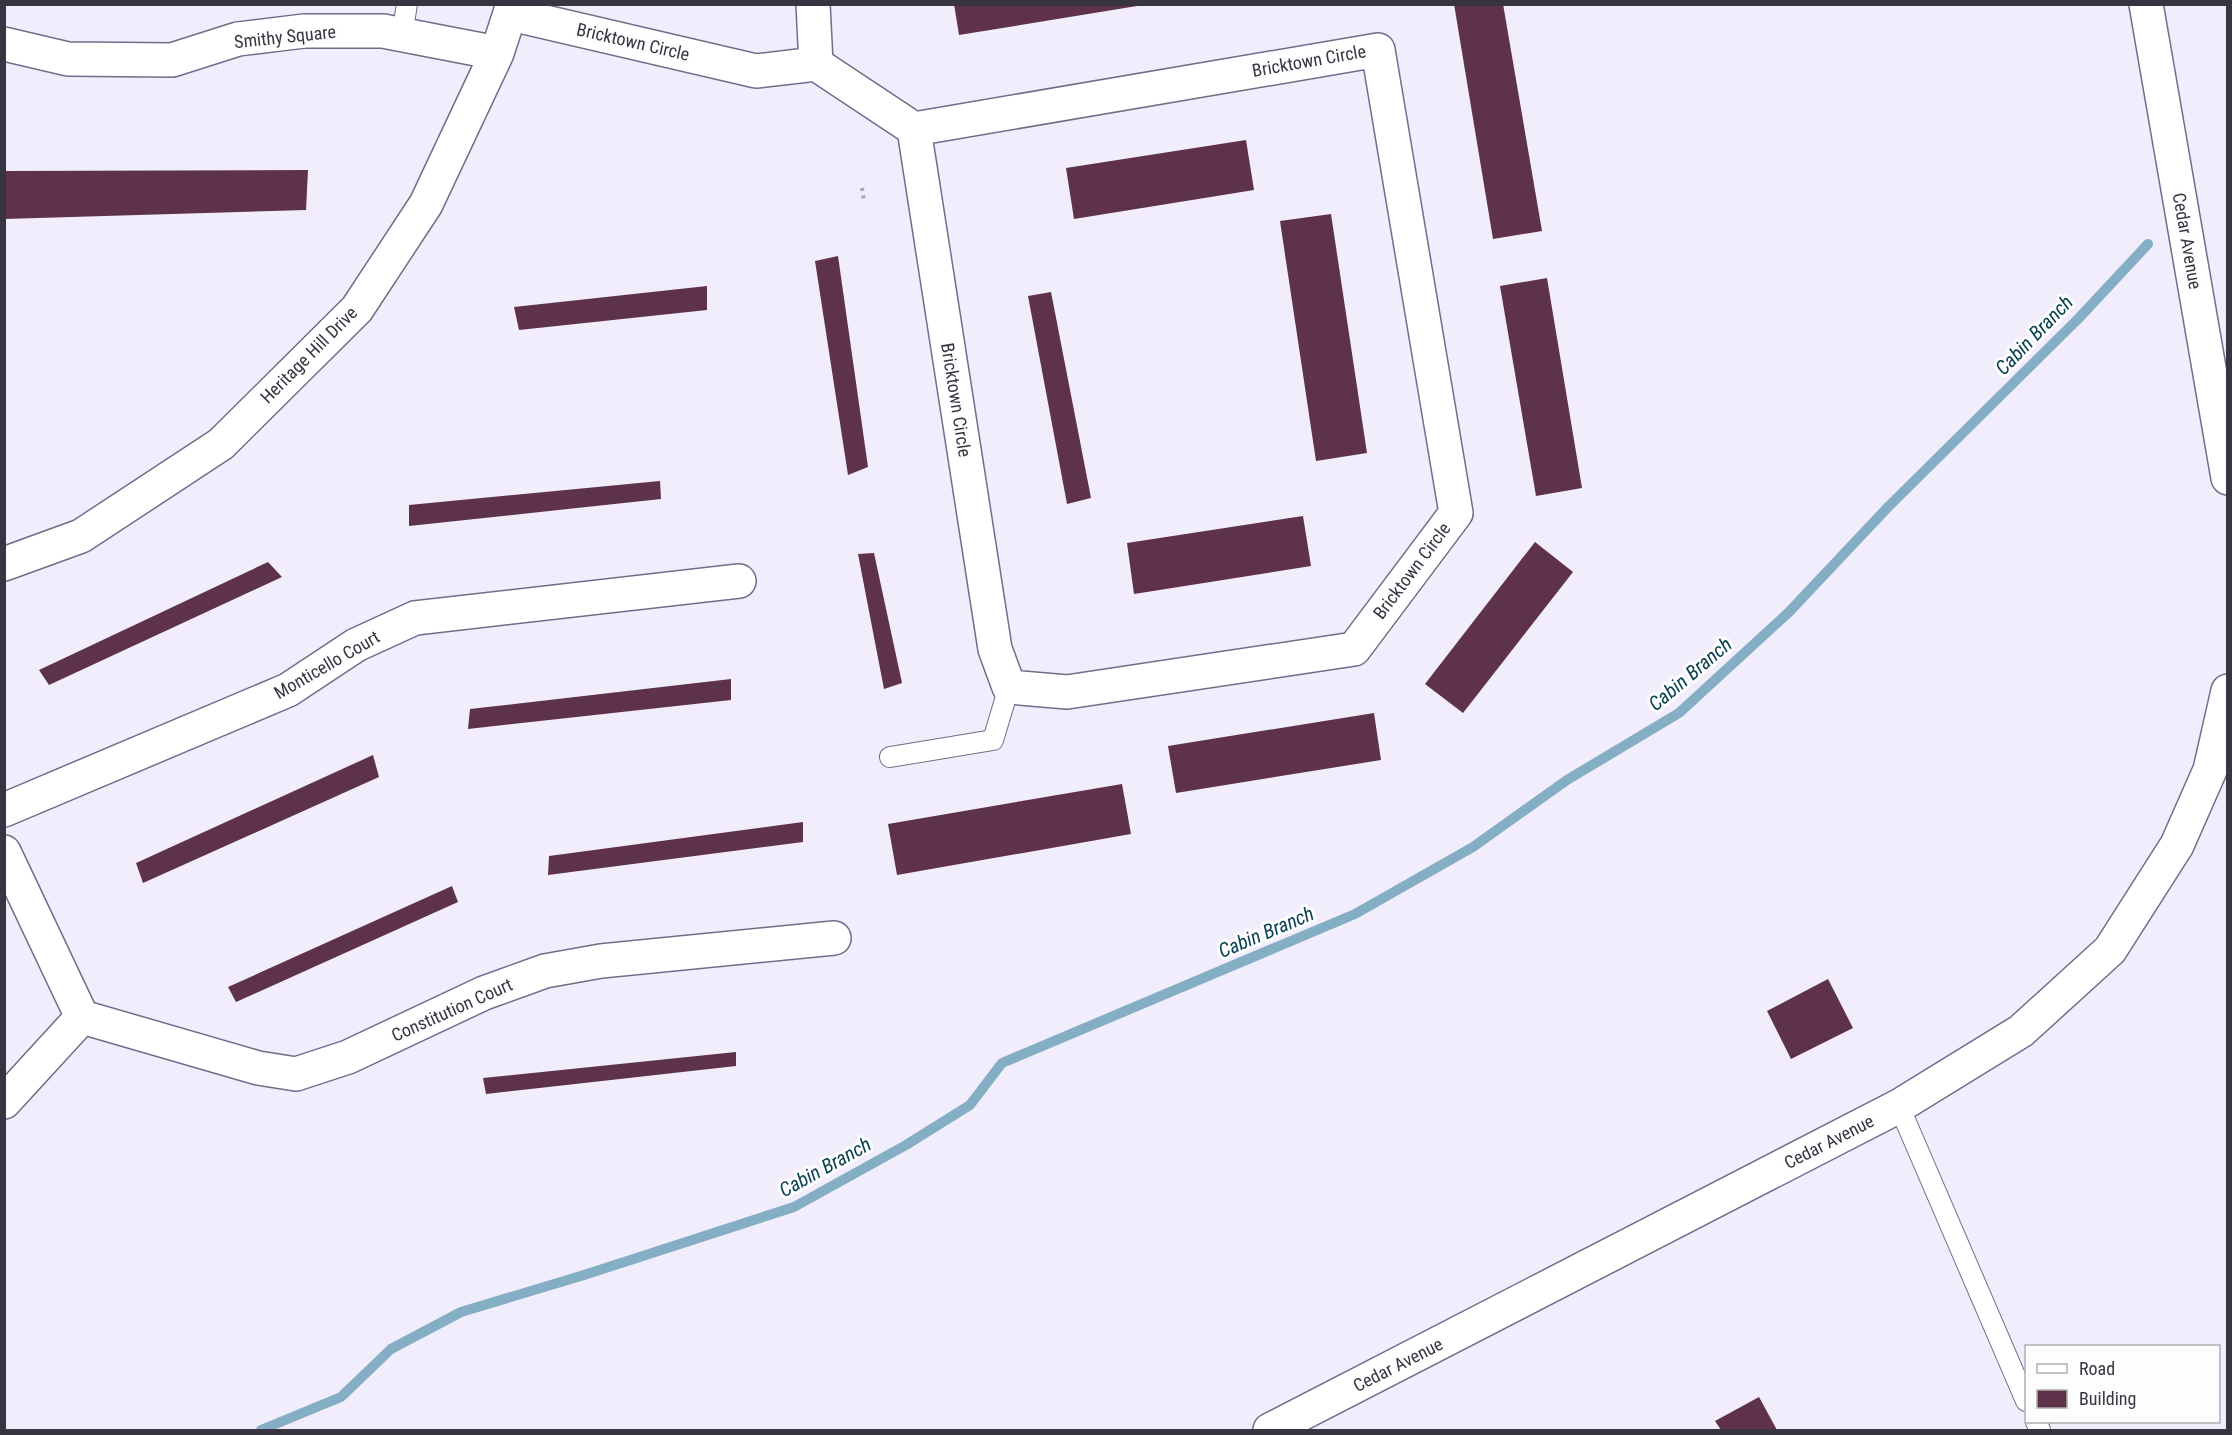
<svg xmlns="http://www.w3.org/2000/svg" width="2232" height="1435" viewBox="0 0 2232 1435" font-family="'Roboto Condensed',sans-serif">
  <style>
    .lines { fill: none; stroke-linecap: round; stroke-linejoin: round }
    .stream { stroke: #84aec4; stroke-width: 10 }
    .building { fill: #5e3249 }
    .lane-casing { stroke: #746b8b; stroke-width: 22 }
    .street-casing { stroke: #746b8b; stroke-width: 36 }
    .path { stroke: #aaa6b5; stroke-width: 4; stroke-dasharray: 3 4.5; stroke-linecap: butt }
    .lane { stroke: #fff; stroke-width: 20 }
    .street { stroke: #fff; stroke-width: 33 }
    .labels { text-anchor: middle; stroke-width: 6; stroke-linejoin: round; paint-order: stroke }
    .street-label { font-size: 18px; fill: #383442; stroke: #fdfdfd }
    .water-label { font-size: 20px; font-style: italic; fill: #0a4152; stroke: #fdfdfd }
  </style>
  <rect width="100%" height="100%" fill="#f1edfc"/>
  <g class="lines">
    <!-- stream -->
    <path class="stream" d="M261 1430 341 1397 391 1349 461 1312 584 1275 794 1207 906 1145 970 1105 1002 1063 1355 914 1473 847 1567 780 1679 713 1789 612 1888 507 2078 319 2148 244"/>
  </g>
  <!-- building -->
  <path class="building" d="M954 4H1137V6L959 35Z
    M1454 4H1503L1542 231 1493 239Z
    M1246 140 1254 190 1074 219 1066 168Z
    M308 170 306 210 4 219V171Z
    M1331 214 1367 453 1316 461 1280 221Z
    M838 256 868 467 848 475 815 261Z
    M1547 278 1582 488 1536 496 1500 286Z
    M707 286V310L519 330 514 307Z
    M1051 292 1091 498 1067 504 1028 296Z
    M660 481 661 499 409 526V505Z
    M1303 516 1311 566 1134 594 1127 543Z
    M1535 542 1573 572 1463 713 1425 684Z
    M874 553 902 683 884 689 858 554Z
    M268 562 282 577 49 685 39 670Z
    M731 679V700L468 729 470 709Z
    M1374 713 1381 760 1176 793 1168 746Z
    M373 755 379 777 143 883 136 863Z
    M1122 784 1131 834 897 875 888 824Z
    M803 822V842L548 875 549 856Z
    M452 886 458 902 236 1002 228 987Z
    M1828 979 1853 1028 1791 1059 1767 1011Z
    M736 1052V1066L486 1094 483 1078Z
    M1759 1397 1777 1430H1721L1715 1421Z"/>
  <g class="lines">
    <!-- lane casing -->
    <g class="lane-casing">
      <path id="lane" d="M402 35 407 4
        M890 757 993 740 1009 687
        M1899 1106 2026 1401
        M2036 1422 2040 1430"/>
    </g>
    <!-- street casing -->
    <g class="street-casing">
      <path id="street" d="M813 4 816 64
        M2146 4 2228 478
        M511 14 756 71 816 64 914 129 995 649 1009 687 1067 692 1354 649 1456 513 1378 50 914 129
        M4 44 68 59 172 60 238 39 304 31H383L497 53
        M4 564 81 536 221 444 357 309 426 204 497 53 513 4
        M4 810 288 690 356 645 415 618 739 581
        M4 852 82 1017
        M82 1017 258 1068 296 1074 348 1057 484 993 545 971 601 961 834 938
        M4 1102 82 1017
        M1270 1430 1899 1106 2021 1031 2110 950 2177 845 2210 770 2228 691"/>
    </g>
    <!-- path -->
    <path class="path" d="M862 188 864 201"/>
    <!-- lane -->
    <use href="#lane" class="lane"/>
    <!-- street -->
    <use href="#street" class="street"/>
  </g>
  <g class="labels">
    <!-- street labels -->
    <g class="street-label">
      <text transform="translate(285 37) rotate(-6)" y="6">Smithy Square</text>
      <text transform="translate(633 42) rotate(13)" y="6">Bricktown Circle</text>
      <text transform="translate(1309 61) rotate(-10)" y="6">Bricktown Circle</text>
      <text transform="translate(2187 241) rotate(80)" y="6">Cedar Avenue</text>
      <text transform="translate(309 355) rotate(-45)" y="6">Heritage Hill Drive</text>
      <text transform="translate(956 400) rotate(81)" y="6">Bricktown Circle</text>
      <text transform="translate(1412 571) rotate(-53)" y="6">Bricktown Circle</text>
      <text transform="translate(327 665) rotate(-30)" y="6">Monticello Court</text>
      <text transform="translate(452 1010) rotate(-24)" y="6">Constitution Court</text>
      <text transform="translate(1829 1142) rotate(-27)" y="6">Cedar Avenue</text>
      <text transform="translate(1398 1365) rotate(-27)" y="6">Cedar Avenue</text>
    </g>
    <!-- water labels -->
    <g class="water-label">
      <text transform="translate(2034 335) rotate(-46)" y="7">Cabin Branch</text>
      <text transform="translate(1690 674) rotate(-40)" y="7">Cabin Branch</text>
      <text transform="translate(1266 932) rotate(-23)" y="7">Cabin Branch</text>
      <text transform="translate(825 1167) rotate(-29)" y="7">Cabin Branch</text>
    </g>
  </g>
  <!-- border -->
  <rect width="2232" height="1435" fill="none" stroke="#383442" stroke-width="12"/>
  <!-- legend -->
  <rect x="2025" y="1345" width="195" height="78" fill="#fdfdfd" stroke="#aeadb2" stroke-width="1.5"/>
  <rect x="2037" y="1364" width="30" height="9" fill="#ffffff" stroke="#aeadb2" stroke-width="1.5"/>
  <text x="2079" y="1375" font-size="18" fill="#383442">Road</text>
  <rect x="2037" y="1390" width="30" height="18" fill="#5e3249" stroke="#aeadb2" stroke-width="1.5"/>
  <text x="2079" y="1405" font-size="18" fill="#383442">Building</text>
</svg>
